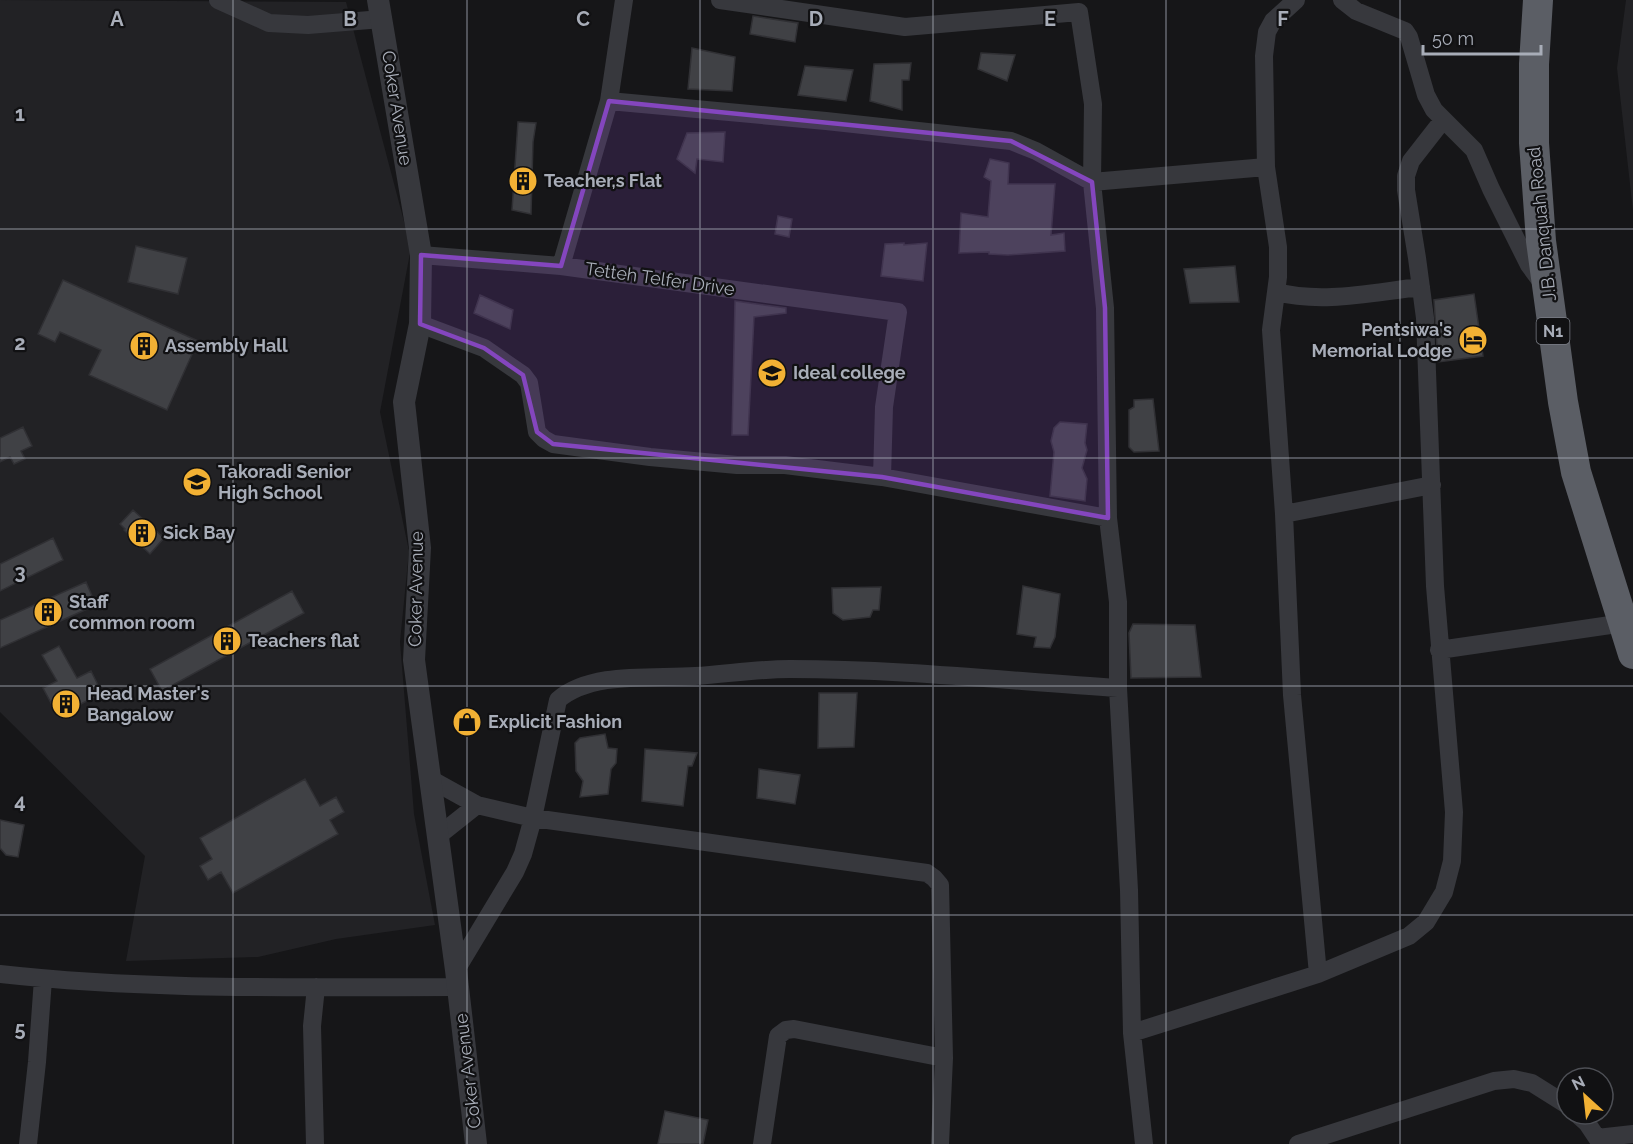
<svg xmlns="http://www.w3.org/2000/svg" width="1633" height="1144" viewBox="0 0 1633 1144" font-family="Raleway,sans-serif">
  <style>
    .built { fill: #222225 }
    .building { fill: #404145; stroke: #303034; stroke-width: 1.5 }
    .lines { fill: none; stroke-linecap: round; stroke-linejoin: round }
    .minor { stroke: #37383d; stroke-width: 18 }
    .tertiary { stroke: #37383d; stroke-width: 22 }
    .trunk { stroke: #5b5e65; stroke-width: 30 }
    .marked { fill: #8446be; fill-opacity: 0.2; stroke: #8446be; stroke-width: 4.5; stroke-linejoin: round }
    .grid { fill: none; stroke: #a8adb8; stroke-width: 1.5; stroke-opacity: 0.55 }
    .labels { text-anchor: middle; stroke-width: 4.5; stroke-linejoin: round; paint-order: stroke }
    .shield { fill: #111113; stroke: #7b7e86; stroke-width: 1.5 }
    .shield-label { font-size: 16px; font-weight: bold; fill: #a8adb8 }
    .street-label { font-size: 18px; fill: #a8adb8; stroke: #111113 }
    .poi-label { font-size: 18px; font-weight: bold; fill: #a8adb8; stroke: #111113; text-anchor: start }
    .grid-label { font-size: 20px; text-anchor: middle; font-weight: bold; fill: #a8adb8; stroke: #111113; stroke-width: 4.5; stroke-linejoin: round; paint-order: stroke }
  </style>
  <rect width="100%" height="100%" fill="#161618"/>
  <!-- built -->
  <path class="built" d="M0 0 346 2 411 248 380 412 409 551 400 642 414 814 435 925 336 939 258 957 126 961 145 856 0 712Z
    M1626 0H1633V211L1617 68Z"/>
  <!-- building -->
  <path class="building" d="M753 16 798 23 795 42 750 34Z
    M692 48 735 57 732 91 688 89Z
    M981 53 1015 55 1007 81 978 69Z
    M911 63 909 80H902V110L870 101 874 64Z
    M805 66 853 70 846 101 798 95Z
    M518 122 536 123 533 142 531 214 512 210Z
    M725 132 723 162 697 159 695 173 677 159 687 133Z
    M990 159 1009 163 1008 184H1055L1051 235 1064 233 1065 251 1008 255 989 254V252L959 253 961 213 988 217 991 181 984 177Z
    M778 216 792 219 789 237 775 234Z
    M904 243V245L927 243 923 281 881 276 885 244Z
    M136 246 187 258 178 294 128 282Z
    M1235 266 1239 302 1190 303 1184 269Z
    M63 280 198 341 167 410 89 375 101 350 60 332 55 342 38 334Z
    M1474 294 1483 356 1438 362 1434 300Z
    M480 295 513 310 510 329 474 313Z
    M735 301 786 308V313L754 317 748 435H732Z
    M1153 399 1159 451 1134 452 1129 447V410L1134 407V400Z
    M1060 422 1087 424 1085 443 1087 450 1082 468 1087 479 1085 501 1050 496 1054 452 1051 441 1054 428Z
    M23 427 32 446 21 451 25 459 14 464 10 457 0 462V438Z
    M133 510 164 538 150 554 124 530 125 529 120 524Z
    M53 538 63 560 0 591V564Z
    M86 582 96 605 0 648V620Z
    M1023 586 1060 594 1055 637 1050 648 1034 647 1036 637 1017 634Z
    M881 587 879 610H873L870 617 843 620 833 613 832 588Z
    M292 591 304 613 162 691 150 669Z
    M1133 624 1195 625 1201 677 1131 678 1129 633Z
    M59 646 77 678 91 671 102 693 58 716 43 688 57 681 42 655Z
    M819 693H857L854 747 818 748Z
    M605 734 608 748 617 749 616 763 611 769 608 794 580 797 583 781 576 771 575 743 580 738Z
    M645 749 697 753 692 766H688L683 806 642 801Z
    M759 769 800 775 795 804 757 798Z
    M305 779 320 806 336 797 344 812 330 820 338 834 233 893 221 872 208 880 200 866 212 859 200 838Z
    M0 820 24 825 18 857 6 855 0 848Z
    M665 1111 708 1120 703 1144H658Z"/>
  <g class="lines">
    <!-- minor -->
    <path class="minor" d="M218 0 269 23 308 25 382 19
      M720 0 905 27 1079 12 1093 104 1092 182 1105 308 1108 518 1118 602V688L1129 890 1132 1033 1144 1144
      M1296 0 1273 21 1267 32 1264 56 1266 167 1278 247V277L1271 330 1284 514 1292 695 1318 974
      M1342 0 1356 11 1405 31 1409 37 1426 95 1434 110 1474 150 1491 189 1529 265 1543 284
      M609 101 624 0
      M421 255 561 266 898 312 884 407 882 477 1108 518
      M561 266 609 101 826 121 1011 141 1036 151 1092 182 1266 167
      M1276 292C1324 304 1373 292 1421 287
      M420 324 484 348 523 375 529 383 537 432 544 439 553 444 650 457 737 465H785L882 477
      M1284 514 1432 485
      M1439 650 1624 623
      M430 779 477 805 533 818 927 873 934 878 940 885 944 1058 940 1144
      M438 836 477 805
      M456 970 515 872 523 854 533 818 558 700C591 671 654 679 695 676 727 674 758 669 790 669 900 669 1009 681 1118 688
      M0 974C152 991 305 987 458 987
      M1132 1033 1318 974 1409 936 1426 922 1444 892 1452 861 1454 812 1435 586 1425 318 1417 258 1406 190V176L1411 161 1443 120
      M1577 1114 1587 1123 1601 1144
      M1597 1138 1633 1134
      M28 1144 37 1062 43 979
      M315 1144 312 1026 316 987
      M762 1144 778 1036 786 1030 794 1029 944 1058
      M1298 1144 1494 1081 1514 1079 1532 1083 1567 1105"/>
    <!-- tertiary -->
    <path class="tertiary" d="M378 0 421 255 420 324 404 402 420 548 414 660 456 970 476 1144"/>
    <!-- trunk -->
    <path class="trunk" d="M1538 0 1534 64V143L1541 241 1563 402 1576 472 1633 654"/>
  </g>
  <!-- marked area -->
  <path class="marked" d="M609 101 1011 141 1092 182 1105 308 1108 518 882 477 553 444 537 432 523 375 484 348 420 324 421 255 561 266Z"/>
  <!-- grid -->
  <path class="grid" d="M233 0V1144M467 0V1144M700 0V1144M933 0V1144M1166 0V1144M1400 0V1144M0 229H1633M0 458H1633M0 686H1633M0 915H1633"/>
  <!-- icons -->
  <defs>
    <g id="building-disc" transform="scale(1.5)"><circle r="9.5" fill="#f2b134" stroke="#111113"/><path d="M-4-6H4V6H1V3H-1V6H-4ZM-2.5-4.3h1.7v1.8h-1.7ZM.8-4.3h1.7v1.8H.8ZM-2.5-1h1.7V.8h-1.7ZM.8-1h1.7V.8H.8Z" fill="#111"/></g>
    <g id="hotel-disc" transform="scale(1.5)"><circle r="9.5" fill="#f2b134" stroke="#111113"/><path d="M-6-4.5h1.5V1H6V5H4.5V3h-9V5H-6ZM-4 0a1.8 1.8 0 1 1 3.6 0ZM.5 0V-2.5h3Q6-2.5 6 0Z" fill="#111"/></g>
    <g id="university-disc" transform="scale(1.5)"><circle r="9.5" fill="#f2b134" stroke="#111113"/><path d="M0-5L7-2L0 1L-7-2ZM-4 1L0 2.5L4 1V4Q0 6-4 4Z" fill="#111"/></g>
    <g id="school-disc" transform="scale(1.5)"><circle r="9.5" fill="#f2b134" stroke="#111113"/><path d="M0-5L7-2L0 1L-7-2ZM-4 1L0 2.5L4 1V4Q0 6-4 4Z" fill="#111"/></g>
    <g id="shop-disc" transform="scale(1.5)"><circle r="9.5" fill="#f2b134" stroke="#111113"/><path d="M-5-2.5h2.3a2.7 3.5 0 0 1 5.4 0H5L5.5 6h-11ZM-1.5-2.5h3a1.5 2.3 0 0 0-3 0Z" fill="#111"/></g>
  </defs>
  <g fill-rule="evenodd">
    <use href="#building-disc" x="523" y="181"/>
    <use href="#hotel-disc" x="1473" y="340"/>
    <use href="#building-disc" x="144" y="346"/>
    <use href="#university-disc" x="772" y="373"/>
    <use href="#school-disc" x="197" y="482"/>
    <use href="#building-disc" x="142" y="533"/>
    <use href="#building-disc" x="48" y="612"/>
    <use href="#building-disc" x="227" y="641"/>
    <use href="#building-disc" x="66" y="704"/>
    <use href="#shop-disc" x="467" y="722"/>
  </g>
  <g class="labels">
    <!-- shield labels -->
    <rect class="shield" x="1536.5" y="318" width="33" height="26" rx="4.5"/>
    <g class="shield-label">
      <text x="1553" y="337">N1</text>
    </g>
    <!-- street labels -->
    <g class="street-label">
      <text transform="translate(397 108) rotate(81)" y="6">Coker Avenue</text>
      <text transform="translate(1542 224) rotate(-96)" y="6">J.B. Danquah Road</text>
      <text transform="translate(660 279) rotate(8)" y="6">Tetteh Telfer Drive</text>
      <text transform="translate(416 589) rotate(-89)" y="6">Coker Avenue</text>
      <text transform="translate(468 1071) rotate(-97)" y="6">Coker Avenue</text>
    </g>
    <!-- poi labels -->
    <g class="poi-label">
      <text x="544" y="187">Teacher,s Flat</text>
      <text x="1452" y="336" text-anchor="end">Pentsiwa's<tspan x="1452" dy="21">Memorial Lodge</tspan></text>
      <text x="165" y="352">Assembly Hall</text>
      <text x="793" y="379">Ideal college</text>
      <text x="218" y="478">Takoradi Senior<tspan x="218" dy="21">High School</tspan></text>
      <text x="163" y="539">Sick Bay</text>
      <text x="69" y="608">Staff<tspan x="69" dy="21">common room</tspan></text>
      <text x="248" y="647">Teachers flat</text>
      <text x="87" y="700">Head Master's<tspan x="87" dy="21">Bangalow</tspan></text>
      <text x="488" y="728">Explicit Fashion</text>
    </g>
  </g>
  <g class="grid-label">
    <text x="117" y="26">A</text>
    <text x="350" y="26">B</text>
    <text x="583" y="26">C</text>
    <text x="816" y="26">D</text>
    <text x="1050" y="26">E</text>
    <text x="1283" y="26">F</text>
    <text x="20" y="121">1</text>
    <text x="20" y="350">2</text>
    <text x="20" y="579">3</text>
    <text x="20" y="808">4</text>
    <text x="20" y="1036">5</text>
  </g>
  <!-- north arrow -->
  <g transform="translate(1585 1096) rotate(333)"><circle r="28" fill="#111113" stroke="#4d4f55" stroke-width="1.5"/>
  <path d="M0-4.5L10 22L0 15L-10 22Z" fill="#f2b134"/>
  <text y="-9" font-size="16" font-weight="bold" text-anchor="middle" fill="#a8adb8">N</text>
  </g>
  <!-- scale -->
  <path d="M1423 45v9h118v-9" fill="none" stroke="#a8adb8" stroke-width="3"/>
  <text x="1432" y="45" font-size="18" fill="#a8adb8" stroke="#111113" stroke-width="4.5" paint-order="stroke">50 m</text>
</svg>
